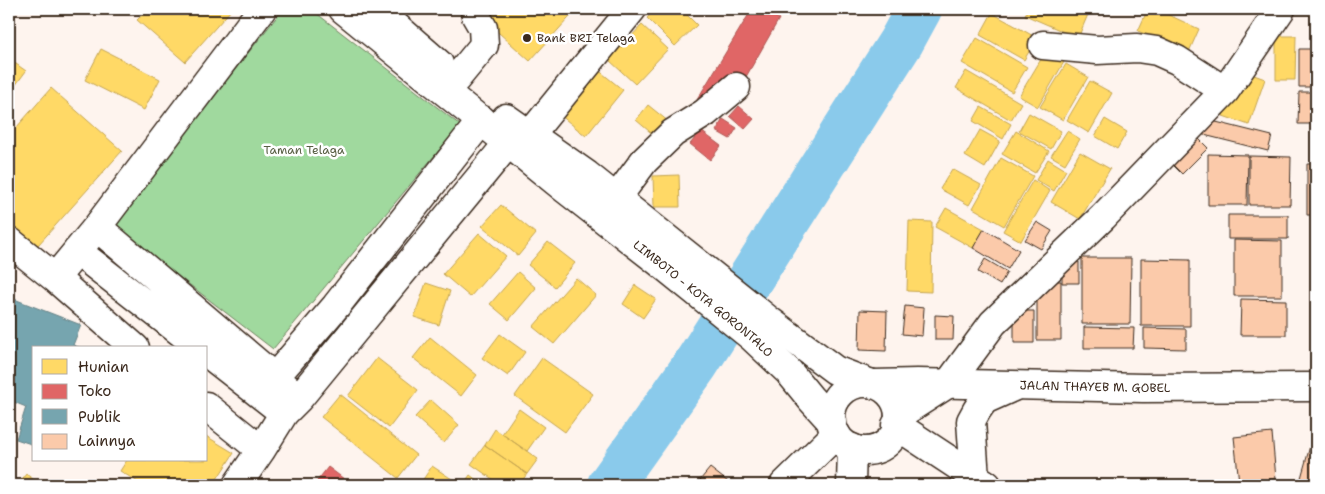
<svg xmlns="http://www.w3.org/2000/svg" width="1325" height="494" viewBox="0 0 1325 494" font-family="'Shantell Sans',sans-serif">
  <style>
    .green { fill: #a0d99e; stroke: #6e825e }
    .homes { fill: #ffd966; stroke: #c4a450 }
    .shops { fill: #e06666; stroke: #ae5450 }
    .public { fill: #76a5af; stroke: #648084 }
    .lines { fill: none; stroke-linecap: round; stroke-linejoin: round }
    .river { stroke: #8acaeb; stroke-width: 46 }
    .building { fill: #fbcaaa; stroke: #3b2a1e }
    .minor-casing { stroke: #3b2a1e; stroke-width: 31 }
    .major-casing { stroke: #3b2a1e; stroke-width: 31 }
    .highway-casing { stroke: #3b2a1e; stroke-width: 31 }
    .minor { stroke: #fff; stroke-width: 28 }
    .major { stroke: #fff; stroke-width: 28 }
    .highway { stroke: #fff; stroke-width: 28 }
    .poi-dot { fill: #3b2a1e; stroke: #fff; stroke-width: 2 }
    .labels { text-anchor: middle; stroke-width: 5; stroke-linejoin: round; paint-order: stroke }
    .poi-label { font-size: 12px; fill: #3b2a1e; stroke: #fff; text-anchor: start }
    .park-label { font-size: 12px; fill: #595f44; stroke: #fff }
    .street-label { font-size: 12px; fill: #3b2a1e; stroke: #fff }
  </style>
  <rect width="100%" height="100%" fill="#fef4ee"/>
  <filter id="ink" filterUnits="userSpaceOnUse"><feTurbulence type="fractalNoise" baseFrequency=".02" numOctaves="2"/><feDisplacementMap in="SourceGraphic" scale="10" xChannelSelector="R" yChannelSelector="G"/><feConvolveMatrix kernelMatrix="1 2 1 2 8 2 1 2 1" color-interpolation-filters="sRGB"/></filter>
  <g filter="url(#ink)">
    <!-- green -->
    <path class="green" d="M283 9H311L460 125 273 349 112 225Z"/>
    <!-- homes -->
    <path class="homes" d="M148 9H232L185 62 137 20Z
      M483 9H577L530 61 478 14Z
      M656 9H681L697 25 675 46 647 18Z
      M1028 9H1081L1089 12 1078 38 1025 15Z
      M1148 9H1156L1199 29 1188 54 1138 31Z
      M992 13 1037 38 1024 60 980 35Z
      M642 25 668 49 635 84 609 60Z
      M1276 36H1296L1295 80H1276Z
      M977 38 1027 67 1012 92 962 63Z
      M101 49 160 79 144 110 85 80Z
      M1046 51 1064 62 1038 107 1019 96Z
      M9 59 26 71 9 94Z
      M1066 64 1088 77 1063 120 1040 107Z
      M597 69 623 90 586 136 560 115Z
      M1240 70 1265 79 1249 125 1223 116Z
      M966 71 1021 103 1011 120 956 88Z
      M1090 81 1112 93 1089 133 1067 120Z
      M51 88 122 151 30 254 9 235V136Z
      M648 105 669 122 656 137 636 120Z
      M981 107 1011 124 1003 139 973 121Z
      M1029 113 1061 131 1051 149 1019 131Z
      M1105 119 1127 132 1117 149 1095 136Z
      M980 130 1000 141 985 168 965 156Z
      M1016 131 1049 151 1035 173 1002 154Z
      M1067 131 1080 139 1065 164 1051 156Z
      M1080 152 1110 169 1080 219 1051 202Z
      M1001 158 1033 176 1004 226 973 208Z
      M1048 159 1066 170 1054 191 1036 180Z
      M952 169 981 185 969 205 940 189Z
      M679 175 680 207H654L653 176Z
      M1033 180 1050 191 1021 241 1003 231Z
      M501 205 536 234 518 256 482 226Z
      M946 208 984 229 973 248 935 227Z
      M909 221 932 222 931 292 907 291Z
      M479 233 506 256 470 297 443 274Z
      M548 242 575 263 555 287 528 265Z
      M518 272 536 288 509 320 490 304Z
      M576 278 596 295 554 344 533 327Z
      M426 283 450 291 439 325 414 317Z
      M635 285 656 299 643 318 623 304Z
      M500 334 525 352 508 376 482 358Z
      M430 337 477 375 461 396 413 358Z
      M377 358 418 390 389 428 348 396Z
      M542 358 593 394 565 432 515 396Z
      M340 394 416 455 398 478 321 417Z
      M431 400 459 425 444 443 415 417Z
      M519 409 544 427 527 451 502 434Z
      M495 429 538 459 527 474 485 445Z
      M206 436 234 453 213 485H143L120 471 127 460H206Z
      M485 445 527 474 519 485H501L471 464Z
      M432 466 455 481 452 485H422L420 484Z
      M26 474 41 485H18Z
      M470 475 483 485H463Z"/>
    <!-- shops -->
    <path class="shops" d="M752 9H761L779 19 747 75 713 127 689 113Z
      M739 106 754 119 745 129 730 116Z
      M723 119 737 128 730 139 716 131Z
      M701 131 721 146 710 160 690 144Z
      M328 467 352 485H314Z"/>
    <!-- public -->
    <path class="public" d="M9 297 81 325 73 345 81 348H34V445L16 439 26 407 9 400Z"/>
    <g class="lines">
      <!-- river -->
      <path class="river" d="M610 485 696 364 901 42 919 9"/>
    </g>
    <!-- building -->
    <path class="building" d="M1299 49H1316V87H1299Z
      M1299 92H1316V124H1298Z
      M1200 118 1272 136 1268 151 1196 133Z
      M1192 132 1208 148 1182 174 1166 158Z
      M1208 154 1248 155 1247 205H1208Z
      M1249 156 1291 157 1290 205H1249Z
      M1307 164H1316V215H1307Z
      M1228 215H1288V239H1228Z
      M1037 222 1052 231 1041 249 1025 240Z
      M984 229 1019 250 1008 269 973 248Z
      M1234 240 1282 241V296H1234Z
      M1082 258H1131L1130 324H1082Z
      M985 259 1007 272 1000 285 978 272Z
      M1141 259 1190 260V326H1141Z
      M1062 262H1079V283H1062Z
      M1037 281H1061V340H1037Z
      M1241 299 1286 300V335H1240Z
      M905 306 924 308 922 336 902 334Z
      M860 310 887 311 886 351 859 350Z
      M1014 311H1034V343H1014Z
      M935 315 954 316 953 340H935Z
      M1084 327 1134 328 1133 348H1084Z
      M1144 328 1186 329V349L1144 348Z
      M1316 425V485H1299Z
      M1272 433 1276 479 1239 482 1234 437Z
      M710 468 732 485H696Z"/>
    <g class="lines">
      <!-- minor casing -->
      <g class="minor-casing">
        <path id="minor" d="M456 79 484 45 483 28 476 16 475 9
          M1225 91 1281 9
          M530 135 632 9
          M616 199 644 161 673 133 705 113 736 87
          M97 227 288 389
          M9 241 55 278 135 348
          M77 251 201 348
          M55 278 97 227 262 9
          M206 352 284 413
          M275 377 336 306 482 120
          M949 383 993 323 1103 217 1225 91 1177 60 1157 51 1137 48 1097 50 1043 45
          M206 406 261 450
          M237 485 261 450 284 413 299 398 509 142
          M784 485 836 434"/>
      </g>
      <!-- major casing -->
      <g class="major-casing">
        <g id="major">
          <path id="s1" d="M874 384 917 383 1143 388 1316 387"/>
          <path d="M899 415 949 383"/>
          <path d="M896 425 987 485"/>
          <path d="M975 478 971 421 977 410 984 400 1013 387"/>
        </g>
      </g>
      <!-- highway casing -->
      <g class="highway-casing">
        <g id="highway">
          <path id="s2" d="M343 9 564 188 659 262 752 337 789 372 811 399 832 422"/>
          <path d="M376 9 439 64"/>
          <path d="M506 118 587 175 771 322 835 370 869 383"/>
          <circle cx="865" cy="417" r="34"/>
          <path d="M851 485 852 448"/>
        </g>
      </g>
      <!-- minor -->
      <use href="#minor" class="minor"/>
      <!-- major -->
      <use href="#major" class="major"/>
      <!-- highway -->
      <use href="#highway" class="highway"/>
    </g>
  </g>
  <!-- markers -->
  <circle class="poi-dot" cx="527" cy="38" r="5"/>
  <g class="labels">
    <!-- poi labels -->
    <g class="poi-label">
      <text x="537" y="42">Bank BRI Telaga</text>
    </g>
    <!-- park labels -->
    <g class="park-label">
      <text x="304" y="154">Taman Telaga</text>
    </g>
    <!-- street labels -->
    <g class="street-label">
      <text dy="4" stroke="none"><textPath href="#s2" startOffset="462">LIMBOTO - KOTA GORONTALO</textPath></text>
      <text dy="4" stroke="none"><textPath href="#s1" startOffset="221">JALAN THAYEB M. GOBEL</textPath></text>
    </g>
  </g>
  <!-- margin -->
  <rect width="1325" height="494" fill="none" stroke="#fff" stroke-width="30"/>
  <rect x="15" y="15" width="1295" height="464" fill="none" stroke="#3b2a1e" stroke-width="2" filter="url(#ink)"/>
  <!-- legend -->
  <rect x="32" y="346" width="175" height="115" fill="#ffffff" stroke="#b1aaa5"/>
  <rect x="42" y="359" width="25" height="15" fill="#ffd966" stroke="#b1aaa5"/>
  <text x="78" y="372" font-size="15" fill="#3b2a1e">Hunian</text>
  <rect x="42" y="384" width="25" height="15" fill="#e06666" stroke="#b1aaa5"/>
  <text x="78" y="396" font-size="15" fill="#3b2a1e">Toko</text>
  <rect x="42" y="409" width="25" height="15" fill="#76a5af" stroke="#b1aaa5"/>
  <text x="78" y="422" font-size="15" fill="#3b2a1e">Publik</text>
  <rect x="42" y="434" width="25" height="15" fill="#fbcaaa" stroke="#b1aaa5"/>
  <text x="78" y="446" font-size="15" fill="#3b2a1e">Lainnya</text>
</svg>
